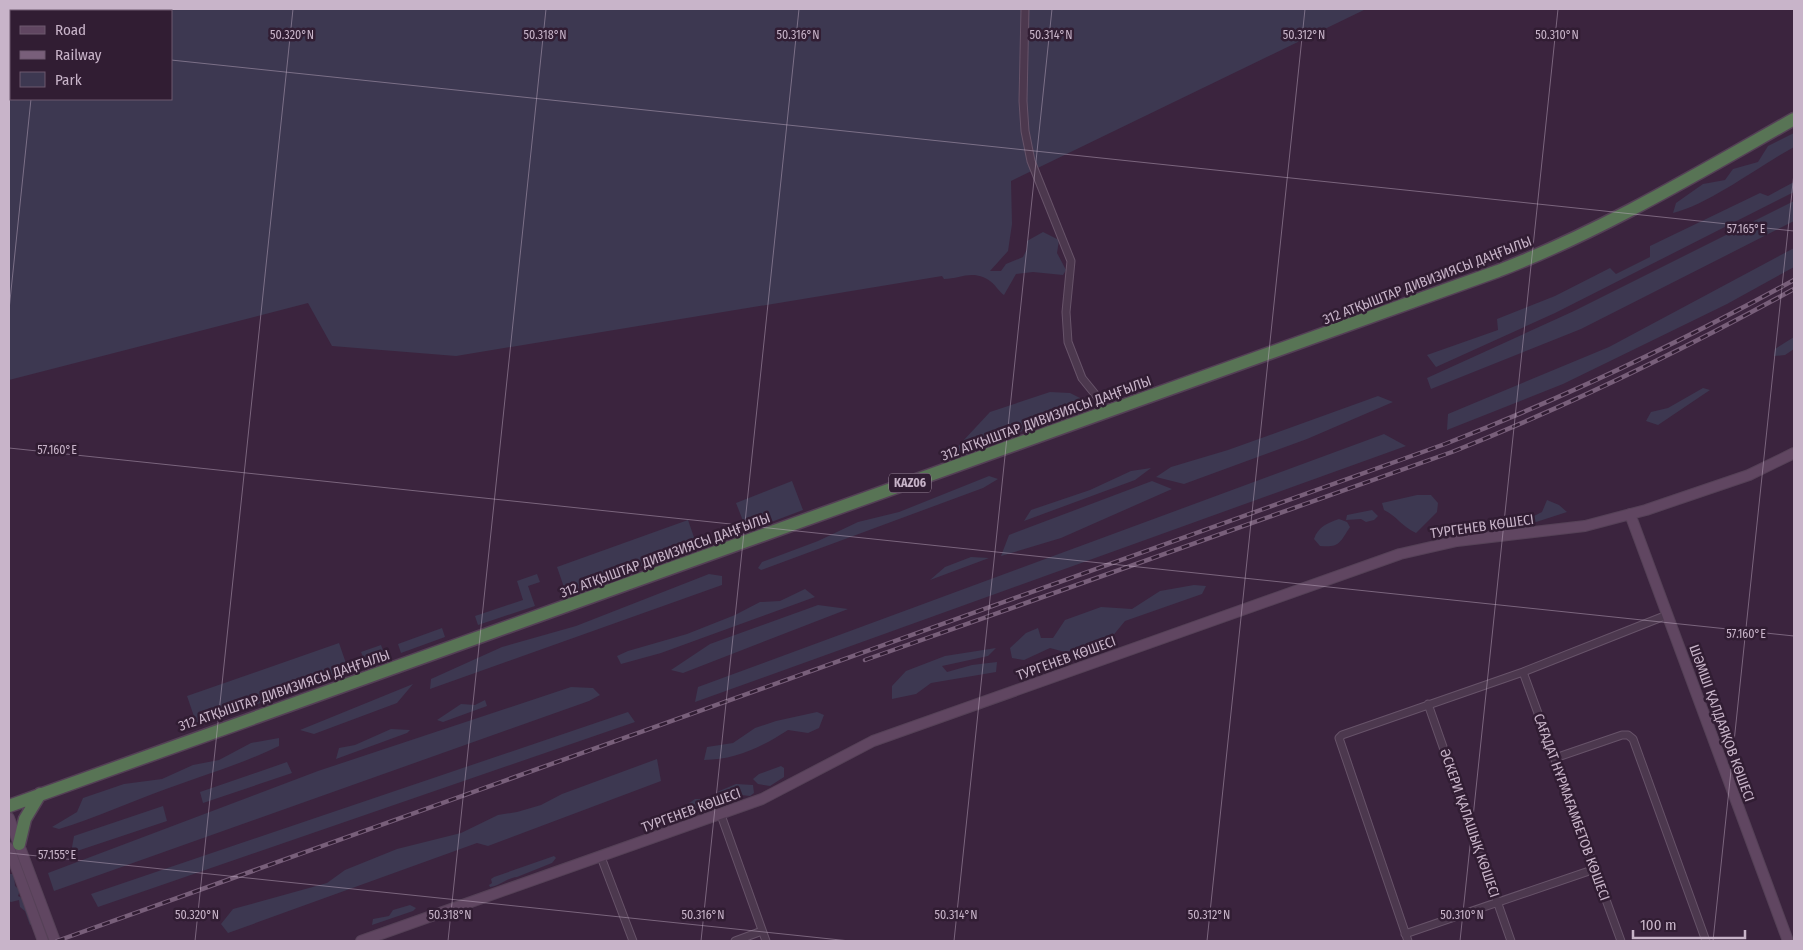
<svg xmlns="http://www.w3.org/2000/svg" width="1803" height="950" viewBox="0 0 1803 950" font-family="'Fira Sans Condensed',sans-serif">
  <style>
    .green { fill: #3d3851; fill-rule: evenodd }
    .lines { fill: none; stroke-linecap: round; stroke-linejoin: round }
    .street-casing { stroke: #675369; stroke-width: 9 }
    .secondary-casing { stroke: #554157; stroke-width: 12 }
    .highway-casing { stroke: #544056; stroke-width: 15 }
    .street { stroke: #4c384e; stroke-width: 7 }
    .secondary { stroke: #604661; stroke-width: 10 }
    .highway { stroke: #587455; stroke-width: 12 }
    .rail-casing { stroke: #785f7a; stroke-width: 4.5 }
    .rail { stroke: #311d33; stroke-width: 2.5; stroke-dasharray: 8; stroke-linecap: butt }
    .ticks { fill: none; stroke: #c8b4c9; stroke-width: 1; stroke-opacity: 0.45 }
    .labels { text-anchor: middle; stroke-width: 5; stroke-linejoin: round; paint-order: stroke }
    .shield { fill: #311d33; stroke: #9b879c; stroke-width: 1 }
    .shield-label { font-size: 12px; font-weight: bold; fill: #c8b4c9 }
    .street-label { font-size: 14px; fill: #c8b4c9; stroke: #311d33 }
    .ticks-label { font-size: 12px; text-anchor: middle; fill: #c8b4c9; stroke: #311d33; stroke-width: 5; stroke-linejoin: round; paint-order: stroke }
  </style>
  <rect width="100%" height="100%" fill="#3b243e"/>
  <!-- green -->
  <path class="green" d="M9 9H1366L1011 181 1012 224 1008 251 990 271H1001L1006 264 1023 257 1027 249V241L1043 232 1059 240 1057 253 1066 270 1063 275 1033 272 1016 274 1004 295C999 292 996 285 990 281 972 269 961 279 944 279L942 276 456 356 332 346 308 303 9 380ZM11 11H171V99H11Z
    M1794 133V147C1759 166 1710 204 1673 213L1676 203 1703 184 1725 180 1733 169 1758 162 1768 146Z
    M1794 182V192L1555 313 1436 367 1427 355 1498 330 1497 319 1555 296 1610 268 1616 274 1650 257V246L1760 193 1768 196Z
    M1794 201V221L1581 329 1431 389 1427 378 1574 311Z
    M1794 248V267L1727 304 1563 384 1447 430 1448 414 1609 347Z
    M1794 337V349L1785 355 1774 356 1775 349Z
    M1703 388 1710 390 1658 425 1646 421 1651 412 1668 408Z
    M1050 392 1070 393 1082 399V411L949 456 990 412Z
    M1378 396 1393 402 1307 439 1184 484 1156 477 1171 467 1228 450Z
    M1384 434 1406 446 695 702 698 687Z
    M1151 468 1135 480 1024 521 1031 510 1090 490 1131 471Z
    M989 476 998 479 983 488 761 570 758 568 762 562 818 541 858 522 899 512Z
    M792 481 803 510 747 531 736 503Z
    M1152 481 1172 489 1061 538 1001 556 1009 535Z
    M1417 495H1431L1438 503 1437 512 1416 533C1401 526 1397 516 1384 510L1382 503Z
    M1547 500 1559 505 1567 512 1533 523 1530 518 1542 512Z
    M1372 510 1378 516 1374 520 1366 522 1361 519 1346 520 1347 515Z
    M1339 519 1347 522 1350 527C1340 542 1340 548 1320 546L1314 539C1318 527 1327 523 1339 519Z
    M688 520 697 546 566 593 557 567Z
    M971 557 989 558 930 580 945 567Z
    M537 574 540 582 528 586 535 606 478 625 475 616 523 600 517 581Z
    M709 574 722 576V585L430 689 431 679 502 647 576 626Z
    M1194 585 1206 586 1202 594 1125 621 1111 638 1082 648 1065 652 1050 648 1024 660 1012 658 1010 648 1026 633 1038 628 1041 638H1053L1065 620 1101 607 1132 609 1160 591Z
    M805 589 815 597 661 653 621 664 617 656 628 651 687 634 735 615 760 602 780 601Z
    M818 605 848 609 683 673 671 670 710 644Z
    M442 628 445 637 401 653 398 644Z
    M339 643 349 672 197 725 187 696Z
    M381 645 387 661 367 668 361 652Z
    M996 648 988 656 942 666 947 672 972 665 997 662 996 672 931 683 916 694 892 699V686L906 671 945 656Z
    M413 684 397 703 314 734 300 730Z
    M571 687 593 688 600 695 589 701 54 891 48 873 318 771Z
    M485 700 487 706 443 722 437 720 461 704 475 705Z
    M628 712 635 722 98 907 91 894Z
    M817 712 824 715 819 728 808 733 788 730C762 747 735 760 704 760L707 747 733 743 755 728 776 721Z
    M391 729 410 730 407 733 336 759 339 748 355 745Z
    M279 738V746C242 764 204 775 166 789 130 802 95 818 59 829L52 827 77 812 83 798 124 784 162 779 193 765 219 760 251 743Z
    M657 759 661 781 488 846 477 843 228 933 221 924 233 909 327 883 345 870 397 849 461 833 498 815 517 812 541 805 562 794Z
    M287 762 292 773 203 803 200 792Z
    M781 766 784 768V777L770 786 758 784 753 779 759 774Z
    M736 784 753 785 754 793 750 796 732 794 730 797 717 792Z
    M695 799H707L711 806 709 809 691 808 688 804Z
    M163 806 167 821 71 853 74 836Z
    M554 856 556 858 552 863 517 877C507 878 500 886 490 887L489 885 492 883 491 879 494 877Z
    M9 874H14L15 886 20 890 18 896 22 898 32 923 30 925 25 911 20 907 19 900 11 902 9 901Z
    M410 905 416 908 413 911 372 925 373 919 389 916 393 910Z"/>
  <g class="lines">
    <!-- street casing -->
    <g class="street-casing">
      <path id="street" d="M1025 9 1023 101 1025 131 1031 161 1071 261 1066 312 1068 342 1082 378 1099 399 1107 412
        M1523 672 1621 941
        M1428 704 1511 941
        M1555 758 1622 735H1628L1633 739 1706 941
        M721 815 766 941
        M601 857 633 941
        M1405 934 1595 869
        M735 941 762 931
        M1408 941 1339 738 1342 735 1523 672 1667 615"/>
    </g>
    <!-- secondary casing -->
    <g class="secondary-casing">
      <path id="secondary" d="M1630 514 1788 941
        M9 818 55 941
        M9 848 43 941
        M361 941 762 799 873 741 1400 554 1457 541 1585 526 1646 510 1749 475 1794 453"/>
    </g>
    <!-- highway casing -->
    <g class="highway-casing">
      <path id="highway" d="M9 806 1498 271C1602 231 1697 174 1794 119
        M19 844 25 819 40 794"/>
    </g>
    <!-- street -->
    <use href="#street" class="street"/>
    <!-- secondary -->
    <use href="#secondary" class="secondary"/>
    <!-- highway -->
    <use href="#highway" class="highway"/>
    <!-- rail casing -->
    <g class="rail-casing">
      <path id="rail" d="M865 660 1452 452C1570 405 1683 350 1794 289
        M57 941 1445 444C1566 397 1681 342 1794 280"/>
    </g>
    <!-- rail -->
    <use href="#rail" class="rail"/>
  </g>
  <!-- ticks -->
  <path class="ticks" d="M40 11V9M9 43H11M171 60 1794 231M9 310 31 99M9 448 1794 636M9 853 850 941M195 941 293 9M448 941 546 9M701 941 799 9M954 941 1052 9M1207 941 1305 9M1460 941 1558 9M1713 941 1794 173"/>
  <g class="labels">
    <!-- shield labels -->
    <rect class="shield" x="889" y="473.5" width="42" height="19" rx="4"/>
    <g class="shield-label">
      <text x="910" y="487">KАZ06</text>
    </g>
    <!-- street labels -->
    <g class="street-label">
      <text transform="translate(1427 280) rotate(-21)" y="5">312 АТҚЫШТАР ДИВИЗИЯСЫ ДАҢҒЫЛЫ</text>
      <text transform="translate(1046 418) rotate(-20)" y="5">312 АТҚЫШТАР ДИВИЗИЯСЫ ДАҢҒЫЛЫ</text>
      <text transform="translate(1482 526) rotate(-8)" y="5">ТУРГЕНЕВ КӨШЕСІ</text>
      <text transform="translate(665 555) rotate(-20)" y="5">312 АТҚЫШТАР ДИВИЗИЯСЫ ДАҢҒЫЛЫ</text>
      <text transform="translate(1066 658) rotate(-20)" y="5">ТУРГЕНЕВ КӨШЕСІ</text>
      <text transform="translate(284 690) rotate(-19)" y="5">312 АТҚЫШТАР ДИВИЗИЯСЫ ДАҢҒЫЛЫ</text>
      <text transform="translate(1722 723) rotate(70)" y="5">ШӘМШІ ҚАЛДАЯҚОВ КӨШЕСІ</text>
      <text transform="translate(1572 807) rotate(70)" y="5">САҒАДАТ НҰРМАҒАМБЕТОВ КӨШЕСІ</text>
      <text transform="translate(691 810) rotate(-20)" y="5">ТУРГЕНЕВ КӨШЕСІ</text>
      <text transform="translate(1470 823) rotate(71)" y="5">ӘСКЕРИ ҚАЛАШЫҚ КӨШЕСІ</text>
    </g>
  </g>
  <g class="ticks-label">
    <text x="292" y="39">50.320°N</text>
    <text x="545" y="39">50.318°N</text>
    <text x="798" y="39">50.316°N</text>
    <text x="1051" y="39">50.314°N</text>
    <text x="1304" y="39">50.312°N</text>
    <text x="1557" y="39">50.310°N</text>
    <text x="1746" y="233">57.165°E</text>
    <text x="57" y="454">57.160°E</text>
    <text x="1746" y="638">57.160°E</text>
    <text x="57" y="859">57.155°E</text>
    <text x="197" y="919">50.320°N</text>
    <text x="450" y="919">50.318°N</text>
    <text x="703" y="919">50.316°N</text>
    <text x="956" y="919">50.314°N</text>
    <text x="1209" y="919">50.312°N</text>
    <text x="1462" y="919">50.310°N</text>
  </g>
  <!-- border -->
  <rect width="1803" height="950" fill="none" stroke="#c8b4c9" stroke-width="20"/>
  <!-- legend -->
  <rect x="10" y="10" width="162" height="90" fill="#311d33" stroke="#6d596f"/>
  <rect x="20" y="26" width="25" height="8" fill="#604661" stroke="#6d596f"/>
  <text x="55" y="35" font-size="15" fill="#c8b4c9">Road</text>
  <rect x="20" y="51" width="25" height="8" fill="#785f7a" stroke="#6d596f"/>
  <text x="55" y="60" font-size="15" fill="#c8b4c9">Railway</text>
  <rect x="20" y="72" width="25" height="15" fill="#3d3851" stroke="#6d596f"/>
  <text x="55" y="85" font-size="15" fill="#c8b4c9">Park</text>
  <!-- scale -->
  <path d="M1633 930v8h112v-8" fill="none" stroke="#c8b4c9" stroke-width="2.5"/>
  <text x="1640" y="930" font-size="15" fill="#c8b4c9" stroke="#311d33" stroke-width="4" paint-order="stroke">100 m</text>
</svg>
